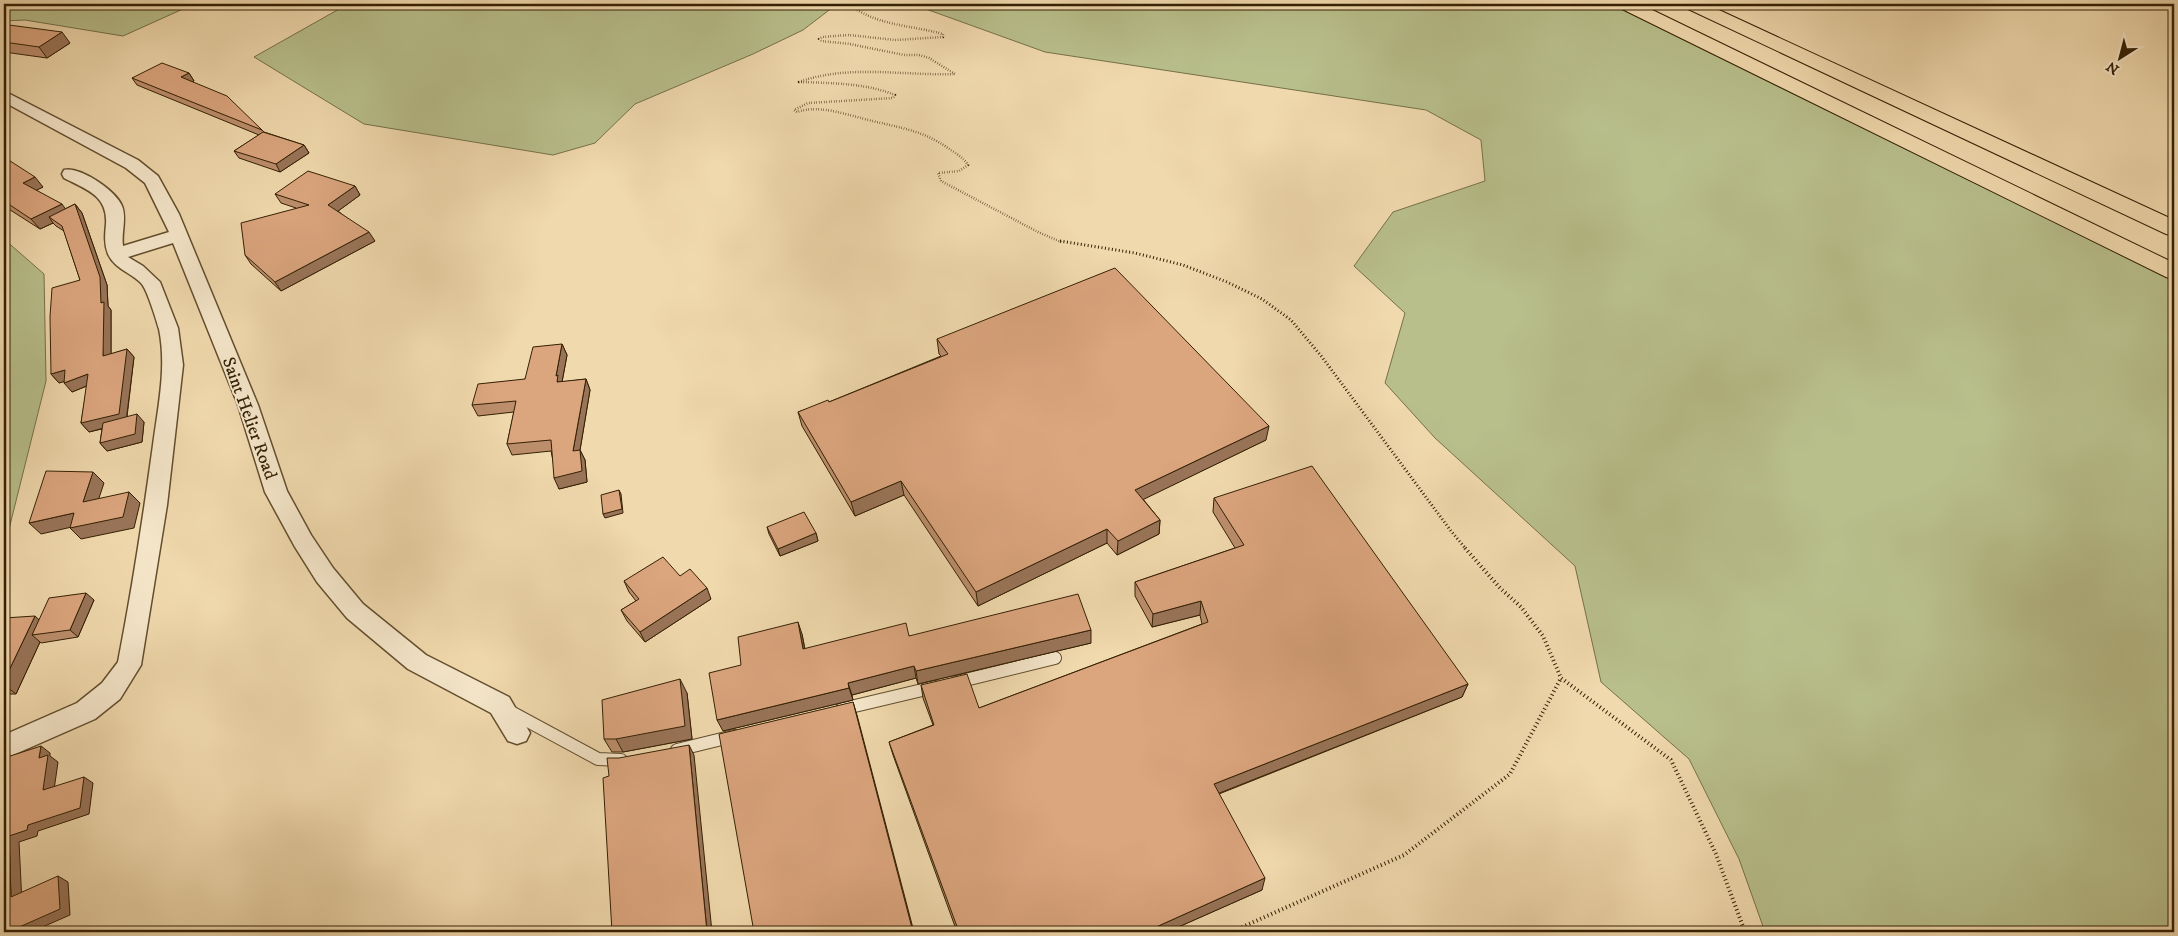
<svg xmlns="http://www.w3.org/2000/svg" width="2178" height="936" viewBox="0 0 2178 936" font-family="'IM FELL DW Pica',serif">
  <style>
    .green { fill: #b8bf8b; stroke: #767048 }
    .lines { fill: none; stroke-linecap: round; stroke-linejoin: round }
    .service-casing { stroke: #634e2e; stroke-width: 14 }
    .minor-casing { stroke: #634e2e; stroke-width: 3 }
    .motorway-casing { stroke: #342004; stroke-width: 2 }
    .path-far2 { stroke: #342004; stroke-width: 2.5; stroke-dasharray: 0.5 2; stroke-linecap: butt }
    .path-far1 { stroke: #342004; stroke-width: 3; stroke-dasharray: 1 2.5; stroke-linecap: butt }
    .path { stroke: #342004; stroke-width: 4; stroke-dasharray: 1 3; stroke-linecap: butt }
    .service { stroke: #f5e6ca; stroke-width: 12 }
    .minor { fill: #f5e6ca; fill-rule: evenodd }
    .motorway { fill: #f0d9ad; fill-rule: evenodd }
    .wall { fill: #bc8e6c; stroke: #342004 }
    .shaded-wall { fill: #997458; stroke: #342004 }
    .building { fill: #dba57e; stroke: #342004 }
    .labels { text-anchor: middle; stroke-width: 4; stroke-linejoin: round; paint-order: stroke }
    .street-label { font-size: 18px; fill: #342004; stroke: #f5e6ca }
  </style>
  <rect width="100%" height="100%" fill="#f0d9ad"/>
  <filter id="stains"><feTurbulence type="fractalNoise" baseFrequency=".004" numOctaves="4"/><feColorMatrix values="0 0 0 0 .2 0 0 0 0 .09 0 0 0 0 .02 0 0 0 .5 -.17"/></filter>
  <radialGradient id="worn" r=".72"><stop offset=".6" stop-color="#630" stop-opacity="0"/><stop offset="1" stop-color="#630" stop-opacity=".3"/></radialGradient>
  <!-- green -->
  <path class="green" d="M4 4H194L123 36 25 20 4 21Z
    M348 4H837L803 30 753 54 635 104 595 143 553 155 364 124 254 57Z
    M912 4H1617L2174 274V932H1765L1739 859 1689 759 1601 682 1575 566 1435 438 1385 383 1405 313 1354 266 1393 212 1485 181 1481 140 1426 110 1045 52Z
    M4 239 44 274 46 381 4 549Z"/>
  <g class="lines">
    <!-- service casing -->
    <g class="service-casing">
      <path id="service" d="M957 682 1055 658
        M842 709 935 687
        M511 712 598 759 621 760
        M677 750 734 736"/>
    </g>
    <!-- minor casing -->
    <g class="minor-casing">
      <path id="minor" d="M4 91 138 160 158 176 179 214 258 405 287 491 311 535 333 568 363 604 426 655 509 697 530 733 526 741 517 744 508 741 491 713 408 669 347 618 317 582 295 547 265 492 238 405 173 243 128 257 143 266 160 282 178 328 183 365 167 505 141 665 120 699 95 719 4 759V735L77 703 102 683 118 662C132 590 143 518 153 445 158 407 167 367 159 329 156 319 147 289 141 283 130 272 115 269 108 254 104 244 105 234 106 224 108 195 85 189 64 178L62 174 64 170C80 166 116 191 122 206 127 218 121 233 123 246L169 232 145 183 126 168 4 102Z"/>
    </g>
    <!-- motorway casing -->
    <g class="motorway-casing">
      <path id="motorway" d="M1617 4H1640L2174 263V280L2166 277 1620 8Z
        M1683 4H1706L2174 220V236L2166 234 1686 8Z"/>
    </g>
    <!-- path-far2 -->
    <path class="path-far2" d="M849 4C876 26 911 25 943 34V37L896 40 848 35 822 37 819 39 821 41 850 44 904 55H919L929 58 955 74C903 76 849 64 799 82 830 83 866 83 895 95L893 98 808 103 794 110 797 112C818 105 841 113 861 118 893 127 919 128 948 148 955 153 963 157 968 165L959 171 938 173 941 181 1038 232 1063 243"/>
    <!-- path-far1 -->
    <path class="path-far1" d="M1060 241 1135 253 1183 265 1227 282 1262 299 1291 320 1322 357 1451 531 1466 549"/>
    <!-- path -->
    <path class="path" d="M1465 548 1500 588 1521 607 1543 636 1561 678 1671 760 1716 854 1745 932
      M1231 932 1404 855 1510 774 1561 678"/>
    <!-- service -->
    <use href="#service" class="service"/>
    <!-- minor -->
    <use href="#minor" class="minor"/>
    <!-- motorway -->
    <use href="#motorway" class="motorway"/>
  </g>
  <!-- wall -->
  <path class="wall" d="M4 28 70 43 47 58 4 52Z
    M189 73 194 81 192 82 262 130 264 132 304 145 309 153 280 172 239 158 234 151 259 135 137 85 132 78Z
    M4 157 43 187 36 190 65 209 75 204 82 213 107 285 108 306 111 310V354L127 349 134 357 127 417 144 422 142 442 107 451 100 443 102 429 89 432 81 423 87 386 72 392 64 381 59 383 51 374 80 280 64 231 56 226 53 223 40 229 4 206Z
    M355 186 360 195 338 211 375 241 281 291 251 264 245 255 296 208 281 203 275 194Z
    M937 339 1266 440 1143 499 1160 520 1159 534 1117 555 1107 543 978 606 904 495 855 516 802 426 798 412 829 402 941 356 939 354Z
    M562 344 567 355 562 382 586 379 590 390 580 450 585 460 587 482 559 489 551 451 512 455 507 444 514 412 478 416 472 405 525 379Z
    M1214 498 1468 684 1462 697 1219 794 1262 890 1167 932H957L893 755 889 742 933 725 923 698 921 685 979 708 1202 624 1200 615 1152 627 1135 596V582L1235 548 1213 512Z
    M767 527 816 533 818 541 780 556 769 534Z
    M680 576 711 599 645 642 627 621 621 610 636 601 629 592 624 581Z
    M94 600 78 637 41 643 40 642 16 694H4V618L39 620Z
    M802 634 805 649 909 636 1091 643 918 684 916 678 852 695 853 700 723 731 741 665Z
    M687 693 692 739 623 752H612L604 739Z"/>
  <!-- shaded-wall -->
  <path class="shaded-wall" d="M62 32 70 43 47 58 39 47Z
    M189 73 194 81 186 85 181 77Z
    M304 145 309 153 280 172 276 164Z
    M35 177 43 187 31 193 23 183Z
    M355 186 360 195 334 214 328 205Z
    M62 204 69 214 49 217 53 223 40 229 31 219Z
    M75 204 82 213 107 285 108 306 111 310V365L103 356 101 303Z
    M369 232 375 241 281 291 275 282Z
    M562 344 567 355 562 382H557L556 376Z
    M127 349 134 357 126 422 89 432 81 423Z
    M65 370 73 379 59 383 51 374Z
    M88 374 96 382 72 392 64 383Z
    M586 379 590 390 580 450 585 460 587 482 559 489 554 478 573 451Z
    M137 414 144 422 142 442 107 451 100 443Z
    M1269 426 1266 440 1134 504 1135 490Z
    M93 472 104 483 94 513 83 502Z
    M901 481 904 495 855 516 851 502Z
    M619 490 621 494 623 513 605 518 603 514Z
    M129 492 140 503 134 528 81 539 70 528Z
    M74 513 85 524 41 534 29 523Z
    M1160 520 1159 534 1117 555 1118 541Z
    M1107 529V543L978 606 976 592Z
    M816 533 818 541 780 556 778 549Z
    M707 588 711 599 645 642 640 632Z
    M86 593 94 600 78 637 70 630Z
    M1201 601 1200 615 1152 627 1153 614Z
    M35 616 47 627 32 635 40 642 16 694 4 685V681Z
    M798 622 802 634 807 662 803 649Z
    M1091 630V643L918 684 916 671Z
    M914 666 916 678 852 695 848 683Z
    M680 679 687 693 692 739 623 752 616 739Z
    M1468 684 1462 697 1212 796 1214 784Z
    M849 688 853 700 723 731 717 720Z
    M853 702 857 715 914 932H913Z
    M689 745 694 755 712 932H707Z
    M41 746 50 753V756L58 762 53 797 43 790 39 758Z
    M84 777 93 783 89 814 38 831 37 836 19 842 22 903 11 897 9 836 28 825Z
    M58 876 68 882 70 915 31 932H8Z
    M1265 878 1262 890 1167 932H1145Z"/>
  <!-- building -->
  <path class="building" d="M9 25 62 32 39 47 4 42V28Z
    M162 63 189 73 181 77 227 96 262 130 132 78Z
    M263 132 304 145 276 164 234 151Z
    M4 157 35 177 23 183 62 204 31 219 4 201Z
    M308 171 355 186 328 205 369 232 275 282 245 255 241 223 309 205 275 194Z
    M75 204 100 277 101 303 104 302 103 356 127 349 119 414 81 423 88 374 64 383 65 370 51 374 50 317 52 288 80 280 62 226 49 217Z
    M1115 268 1269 426 1135 490 1160 520 1118 541 1107 529 976 592 901 481 851 502 798 412 828 400 829 402 948 354 937 339Z
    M562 344 556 376 558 375 557 382 586 379 573 451 580 450 582 471 554 478 551 440 507 444 516 401 472 405 478 384 525 379 533 347Z
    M137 414 135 434 100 443 103 423Z
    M1312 466 1468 684 1214 784 1265 878 1145 932H959L889 742 934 725 921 685 967 674 979 708 1208 622 1201 601 1153 614 1135 582 1244 545 1214 498Z
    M46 471 93 472 83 502 129 492 123 517 70 528 74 513 29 523Z
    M619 490 622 509 603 514 601 495Z
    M804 512 816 533 778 549 767 527Z
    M663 557 680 576 690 569 707 588 640 632 621 610 639 599 624 581Z
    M86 593 70 630 32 635 49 598Z
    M1078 594 1091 630 916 671 914 666 848 683 849 688 717 720 709 673 741 665 738 637 798 622 803 649 906 623 909 636Z
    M35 616 4 681V618Z
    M680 679 685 726 616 739H604L602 700Z
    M853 702 913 932H754L719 734Z
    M689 745 707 932H612L603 778 609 776 607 758H619Z
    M41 746 39 758 48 755 43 790 84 777 80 808 28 825 27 830 9 836 11 897 58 876 60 909 8 932H4V758Z"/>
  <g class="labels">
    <!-- street labels -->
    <g class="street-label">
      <text transform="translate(250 418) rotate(70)" y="6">Saint Helier Road</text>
    </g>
  </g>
  <!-- margin -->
  <rect width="2178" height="936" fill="none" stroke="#f0d9ad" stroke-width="20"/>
  <rect x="5" y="5" width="2168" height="926" fill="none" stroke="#342004" stroke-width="2.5"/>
  <rect x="10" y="10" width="2158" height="916" fill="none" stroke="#342004"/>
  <!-- north arrow -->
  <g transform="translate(2120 58) rotate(216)" stroke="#f5e6ca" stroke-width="4" paint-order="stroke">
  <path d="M0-4L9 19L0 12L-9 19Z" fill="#342004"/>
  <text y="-8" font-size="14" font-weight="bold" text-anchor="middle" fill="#342004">N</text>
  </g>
  <rect width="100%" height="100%" filter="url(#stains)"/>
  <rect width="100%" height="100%" fill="url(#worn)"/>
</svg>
